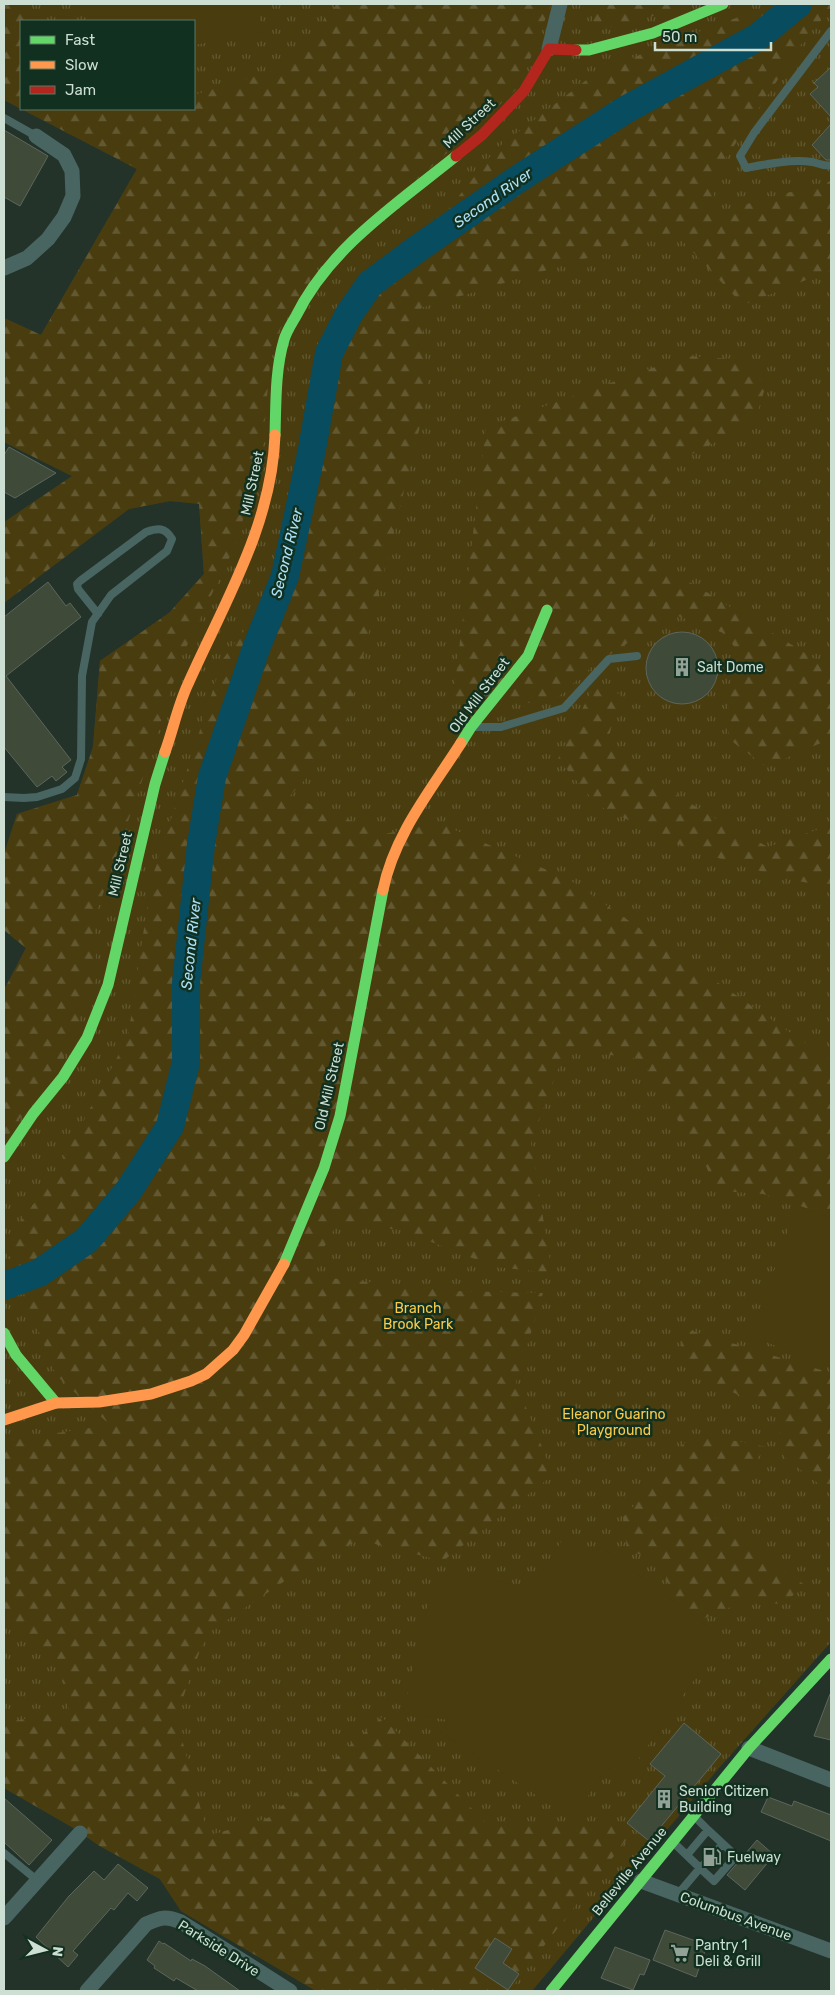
<svg xmlns="http://www.w3.org/2000/svg" width="835" height="1995" viewBox="0 0 835 1995" font-family="Rubik,sans-serif">
  <style>
    .grass { fill: url(#grass-tufts); fill-rule: evenodd }
    .forest { fill: url(#forest-firs) }
    .pitch { fill: #493c0f }
    .lines { fill: none; stroke-linecap: round; stroke-linejoin: round }
    .river { stroke: #084c5f; stroke-width: 28 }
    .building { fill: #3f4a39; stroke: #5d665c }
    .lane { stroke: #486562; stroke-width: 8 }
    .street { stroke: #486562; stroke-width: 15 }
    .fast { stroke: #63d668; stroke-width: 11 }
    .slow { stroke: #ff974d; stroke-width: 11 }
    .jam { stroke: #b3261e; stroke-width: 11 }
    .labels { text-anchor: middle; stroke-width: 5; stroke-linejoin: round; paint-order: stroke }
    .street-label { font-size: 14px; fill: #cdded2; stroke: #11301f }
    .poi-label { font-size: 14px; fill: #cdded2; stroke: #11301f; text-anchor: start }
    .park-label { font-size: 14px; fill: #fbcb47; stroke: #11301f }
    .water-label { font-size: 15px; font-style: italic; fill: #ace0f6; stroke: #11301f }
  </style>
  <defs>
    <pattern id="grass-tufts" width="24" height="20" patternUnits="userSpaceOnUse" patternTransform="scale(1.25)"><rect width="24" height="20" fill="#493c0f"/><path d="M3 7l-1-3M5 7V3M7 7l1-3M15 17l-1-3M17 17v-4M19 17l1-3" fill="none" stroke="#625831"/></pattern>
    <pattern id="forest-firs" width="22" height="20" patternUnits="userSpaceOnUse" patternTransform="scale(1.25)"><rect width="22" height="20" fill="#493c0f"/><path d="M5 1l3.5 6h-7zM16 11l3.5 6h-7z" fill="#625831"/></pattern>
  </defs>
  <rect width="100%" height="100%" fill="#23332a"/>
  <!-- grass -->
  <path class="grass" d="M4 4H831V1642L719 1768 532 1991H316L181 1911 160 1879 98 1845 77 1830 4 1788V990L26 948 4 930V854L17 814 77 795 93 747 100 661 169 613 204 574 199 503 170 501 129 509 72 476 4 442V318L41 335 137 169 4 100ZM21 21H194V109H21Z"/>
  <!-- forest -->
  <path class="forest" d="M4 4H21L31 21H21V109H194V95L289 66 337 4H551L520 86 436 163 318 266 272 343 261 462 234 548 181 658 144 775 94 920 97 976 63 1059 4 1140V990L26 948 4 930V854L17 814 77 795 93 747 100 661 169 613 204 574 199 504 170 501 129 509 4 603V522L72 476 4 442V318L41 335 137 169 4 100Z
    M594 4H691L672 11 592 32Z
    M770 4H831V11L810 31 714 176V213L831 181V270L743 305 674 232 421 308 428 394 343 737 290 796 384 834 439 823 570 880 831 1061V1216L763 1194 721 1191 641 1059 565 1049 531 1143 552 1273 495 1267 401 1230 337 1223 309 1276 454 1291 543 1293 516 1382 553 1475 443 1561 359 1540 307 1566 206 1634 176 1717 208 1836 268 1818 382 1717 485 1822H607L631 1834 509 1991H316L181 1911 160 1879 98 1845 77 1830 4 1788V1723L69 1710 61 1671 4 1616V1441L110 1425 56 1375 4 1243 52 1180 128 1037 151 881 223 659 285 576 312 449 329 353 349 314 370 284 417 249 496 149 593 75 665 44 766 7Z
    M686 356 748 360 765 388 755 421 679 461 651 521 654 560 831 669V749L823 742 766 767 729 739 728 694 736 650 726 634 678 616 629 642 594 665 550 704 453 699 486 427Z
    M596 681 622 696 606 743 640 773 721 822 768 847 822 828 831 823V886H822L776 876 689 849 597 805 558 759Z
    M682 1328 831 1373V1493L784 1457 777 1415 682 1366Z
    M700 1434 767 1447 710 1514 806 1586 781 1604 745 1601 700 1620 672 1600 662 1562 627 1550 623 1517 632 1508 642 1494 667 1469 682 1445Z"/>
  <!-- pitch -->
  <path class="pitch" d="M89 4H257L262 32 194 45V21H92Z
    M798 1206 831 1218V1366L750 1336Z
    M563 1539 592 1558 600 1546 716 1633V1648L624 1780 607 1767 573 1819 440 1732 448 1720 403 1713 432 1585 453 1571 531 1589Z"/>
  <g class="lines">
    <!-- river -->
    <path class="river" d="M4 1286 39 1273 87 1240 129 1190 170 1126 186 1062V983L201 844 212 777 257 646 285 576 312 449 329 353 349 314 370 284 417 249 515 181 625 110 758 37 798 4"/>
  </g>
  <!-- building -->
  <path class="building" d="M831 67V117L810 94 818 87 814 83Z
    M831 124V160H826L812 145Z
    M4 130 48 156 20 206 4 197Z
    M9 447 56 473 15 498 4 492V455Z
    M48 582 66 606 70 603 81 617 6 676 71 760 62 767 67 772 56 781 52 776 37 787 4 747V617Z
    M646 668a36 36 0 1 1 72 0a36 36 0 1 1-72 0Z
    M830 1694H831V1740L814 1736Z
    M684 1723 721 1754 649 1841 627 1823 665 1776 650 1764Z
    M768 1797 792 1806 794 1801 831 1815V1841L761 1812Z
    M4 1798 52 1840 29 1865 4 1842Z
    M757 1840 774 1855 745 1890 727 1875Z
    M118 1864 148 1888 137 1901 128 1893 114 1910 111 1908 73 1951 78 1955 68 1967 36 1937 69 1896 94 1871 104 1880Z
    M665 1930 707 1945 696 1977 653 1960Z
    M495 1938 512 1949 503 1963 519 1974 508 1990 475 1968Z
    M159 1941 163 1944 164 1943 191 1961 192 1959 205 1966 240 1991H198L176 1978 174 1981 154 1968 155 1966 147 1960Z
    M615 1947 650 1960 644 1975 640 1974 633 1990 601 1978Z"/>
  <g class="lines">
    <!-- lane -->
    <path class="lane" d="M831 31 754 133 740 156 746 168C767 164 791 159 812 162 819 163 824 167 831 165
      M4 118 36 136
      M476 727H501L564 708 609 659 637 656
      M4 797 24 798 37 797 62 789 75 778 81 759 82 676 92 622 111 595 167 551 172 539C165 527 158 528 146 532L80 581 77 584 78 589 98 614
      M708 1830 723 1844 718 1849
      M674 1843 700 1868 678 1894
      M4 1853 38 1881
      M687 1855 708 1830 694 1816
      M706 1862 700 1868 714 1881 736 1856 723 1844"/>
    <!-- street -->
    <path class="street" d="M549 49 560 4
      M4 268 27 258 48 239 64 217 73 196 72 171 64 155 36 136
      M749 1748 831 1780
      M641 1881 831 1951
      M4 1918 80 1833
      M87 1991 146 1924C161 1917 166 1916 181 1922L290 1991"/>
    <!-- fast -->
    <path class="fast" d="M576 50H589L653 33 723 4
      M275 435C276 404 275 370 284 340 286 332 292 323 296 316 330 247 398 203 456 156
      M461 743 471 727 528 656 547 610
      M4 1157 33 1114 63 1077 87 1038 108 985 155 784 165 752
      M284 1264 324 1168 340 1116 383 890
      M4 1333 16 1355 56 1403
      M551 1991 749 1748 831 1659"/>
    <!-- slow -->
    <path class="slow" d="M165 752C173 730 178 705 188 684 224 603 272 525 275 435
      M383 890C394 835 431 790 461 743
      M4 1420 56 1403 99 1402 151 1394 191 1381 206 1374 233 1350 244 1335 284 1264"/>
    <!-- jam -->
    <path class="jam" d="M456 156 482 135 524 91 549 49 576 50"/>
  </g>
  <!-- icons -->
  <defs>
    <g id="building-bare" transform="scale(1.5)"><path d="M-4-6H4V6H1V3H-1V6H-4ZM-2.5-4.3h1.7v1.8h-1.7ZM.8-4.3h1.7v1.8H.8ZM-2.5-1h1.7V.8h-1.7ZM.8-1h1.7V.8H.8Z" fill="#92a297" stroke="#11301f" stroke-width="2.5" paint-order="stroke"/></g>
    <g id="fuel-bare" transform="scale(1.5)"><path d="M-5.5-6h7V0h2V4h1.3V-2.5L3-4.5l.8-.8L6-3V5H2.5V1h-1V6h-7ZM-4.2-4.7v3.2H.2V-4.7Z" fill="#92a297" stroke="#11301f" stroke-width="2.5" paint-order="stroke"/></g>
    <g id="supermarket-bare" transform="scale(1.5)"><path d="M-6-5.5h2.5l.6 2H6L4.5 2H-2.5L-4.4-4H-6ZM-1.5 3.2a1.3 1.3 0 1 0 .1 0ZM3 3.2a1.3 1.3 0 1 0 .1 0Z" fill="#92a297" stroke="#11301f" stroke-width="2.5" paint-order="stroke"/></g>
  </defs>
  <g fill-rule="evenodd">
    <use href="#building-bare" x="682" y="667"/>
    <use href="#building-bare" x="664" y="1799"/>
    <use href="#fuel-bare" x="712" y="1857"/>
    <use href="#supermarket-bare" x="680" y="1953"/>
  </g>
  <g class="labels">
    <!-- street labels -->
    <g class="street-label">
      <text transform="translate(469 123) rotate(-43)" y="5">Mill Street</text>
      <text transform="translate(252 483) rotate(-78)" y="5">Mill Street</text>
      <text transform="translate(479 695) rotate(-53)" y="5">Old Mill Street</text>
      <text transform="translate(120 864) rotate(-77)" y="5">Mill Street</text>
      <text transform="translate(329 1086) rotate(-77)" y="5">Old Mill Street</text>
      <text transform="translate(629 1871) rotate(-51)" y="5">Belleville Avenue</text>
      <text transform="translate(736 1916) rotate(20)" y="5">Columbus Avenue</text>
      <text transform="translate(219 1948) rotate(32)" y="5">Parkside Drive</text>
    </g>
    <!-- poi labels -->
    <g class="poi-label">
      <text x="697" y="672">Salt Dome</text>
      <text x="679" y="1796">Senior Citizen<tspan x="679" dy="16">Building</tspan></text>
      <text x="727" y="1862">Fuelway</text>
      <text x="695" y="1950">Pantry 1<tspan x="695" dy="16">Deli &amp; Grill</tspan></text>
    </g>
    <!-- park labels -->
    <g class="park-label">
      <text x="418" y="1313">Branch<tspan x="418" dy="16">Brook Park</tspan></text>
      <text x="614" y="1419">Eleanor Guarino<tspan x="614" dy="16">Playground</tspan></text>
    </g>
    <!-- water labels -->
    <g class="water-label">
      <text transform="translate(493 198) rotate(-35)" y="5">Second River</text>
      <text transform="translate(287 553) rotate(-76)" y="5">Second River</text>
      <text transform="translate(191 944) rotate(-84)" y="5">Second River</text>
    </g>
  </g>
  <!-- border -->
  <rect width="835" height="1995" fill="none" stroke="#cdded2" stroke-width="10"/>
  <!-- legend -->
  <rect x="20" y="20" width="175" height="90" fill="#11301f" stroke="#5c7667"/>
  <rect x="30" y="36" width="25" height="8" fill="#63d668" stroke="#5c7667"/>
  <text x="65" y="45" font-size="15" fill="#cdded2">Fast</text>
  <rect x="30" y="61" width="25" height="8" fill="#ff974d" stroke="#5c7667"/>
  <text x="65" y="70" font-size="15" fill="#cdded2">Slow</text>
  <rect x="30" y="86" width="25" height="8" fill="#b3261e" stroke="#5c7667"/>
  <text x="65" y="95" font-size="15" fill="#cdded2">Jam</text>
  <!-- north arrow -->
  <g transform="translate(45 1950) rotate(97)" stroke="#11301f" stroke-width="4" paint-order="stroke">
  <path d="M0-4L9 19L0 12L-9 19Z" fill="#cdded2"/>
  <text y="-8" font-size="14" font-weight="bold" text-anchor="middle" fill="#cdded2">N</text>
  </g>
  <!-- scale -->
  <path d="M655 42v8h116v-8" fill="none" stroke="#cdded2" stroke-width="2.5"/>
  <text x="662" y="42" font-size="15" fill="#cdded2" stroke="#11301f" stroke-width="4" paint-order="stroke">50 m</text>
</svg>
